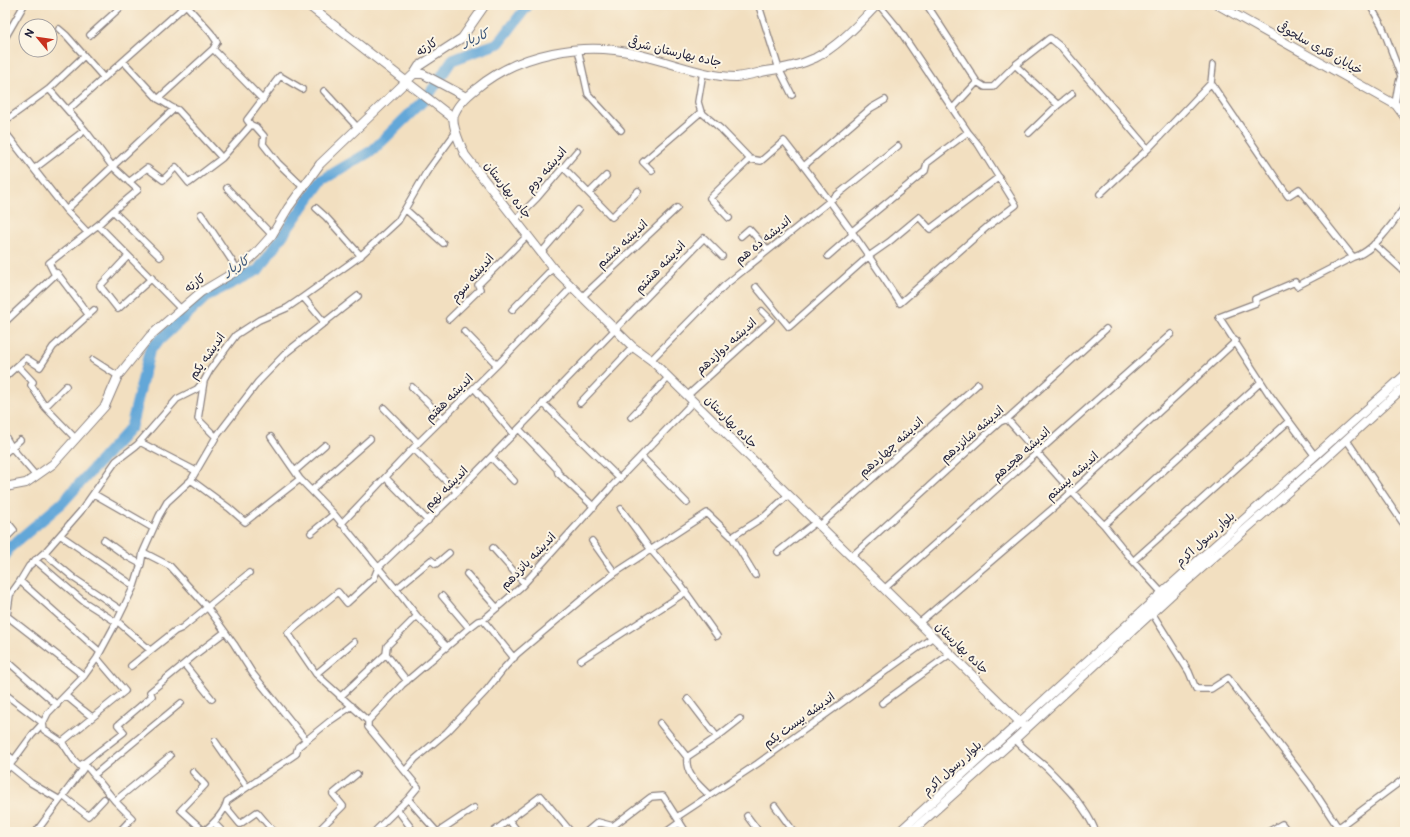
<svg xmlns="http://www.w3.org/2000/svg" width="1410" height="837" viewBox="0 0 1410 837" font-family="'Balsamiq Sans','Playpen Sans Arabic',sans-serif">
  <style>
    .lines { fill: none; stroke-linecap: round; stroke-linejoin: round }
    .river { stroke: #63a7d8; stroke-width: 11 }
    .street-casing { stroke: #8a807e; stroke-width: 8 }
    .secondary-casing { stroke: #8a807e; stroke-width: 10 }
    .street { stroke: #fff; stroke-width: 5.5 }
    .secondary { stroke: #fff; stroke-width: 8 }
    .labels { text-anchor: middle; stroke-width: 4; stroke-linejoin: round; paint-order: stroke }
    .street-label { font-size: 12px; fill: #22223b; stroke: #fcf5e5 }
    .water-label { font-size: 13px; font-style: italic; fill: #3c577a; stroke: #fcf5e5 }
  </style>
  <rect width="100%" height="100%" fill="#fcf5e5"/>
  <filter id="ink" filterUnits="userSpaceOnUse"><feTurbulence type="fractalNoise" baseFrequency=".025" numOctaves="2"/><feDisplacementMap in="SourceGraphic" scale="8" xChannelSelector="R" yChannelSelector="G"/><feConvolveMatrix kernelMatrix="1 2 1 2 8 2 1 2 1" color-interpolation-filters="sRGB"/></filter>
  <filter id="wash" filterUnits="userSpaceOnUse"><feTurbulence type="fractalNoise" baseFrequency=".012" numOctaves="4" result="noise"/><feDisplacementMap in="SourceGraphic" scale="16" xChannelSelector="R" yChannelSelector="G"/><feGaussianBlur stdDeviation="0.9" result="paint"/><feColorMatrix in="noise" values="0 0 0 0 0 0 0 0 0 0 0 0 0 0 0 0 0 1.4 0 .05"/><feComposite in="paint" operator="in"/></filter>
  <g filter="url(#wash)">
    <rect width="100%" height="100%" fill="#f2dfc0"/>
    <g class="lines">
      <!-- river -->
      <path class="river" d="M5 556 9 548 62 503 131 427 150 349 208 295 258 270 322 180 373 150 428 96 452 60 499 43 528 5"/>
    </g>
  </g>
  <g filter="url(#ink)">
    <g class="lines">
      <!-- street casing -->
      <g class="street-casing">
        <path id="street" d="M186 5 211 33 217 42 213 49 263 100
          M927 5 977 82 953 108
          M1370 5 1382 26 1401 76 1398 86 1395 104
          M759 6 779 69 792 95
          M59 29 66 35 104 78
          M90 35 123 5
          M5 38 24 5
          M578 49 588 94 621 130
          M123 61 158 99C165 102 170 108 178 110L222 158
          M1015 65 1058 105
          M703 72 698 102 701 112 721 129 750 159 761 161 784 141C825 193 864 247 900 303L987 227 1016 205 978 144 968 132 898 28 879 5
          M977 82 985 87H993L1015 65 1050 38 1061 47 1148 149
          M1211 83 1288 196 1299 189 1353 257C1373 253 1394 222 1405 206
          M324 91 358 128
          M158 99 213 49
          M68 110 186 5
          M5 121 49 89 84 56
          M251 125 256 127 264 136 263 144 278 163 304 188
          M5 132 66 210 87 232
          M1029 133 1058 105 1072 94
          M804 166 871 108 885 100
          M564 168 612 217 638 191
          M34 169 85 130
          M652 171 643 162 701 112
          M129 182 147 168 163 180 176 167 189 183 222 158 251 125 247 120 280 76 302 89
          M227 188 272 235
          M589 193 606 176
          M1100 194 1148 149 1211 83 1213 65
          M316 208 326 217 361 256
          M405 209 443 243
          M66 210 174 109
          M113 211 160 257
          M201 214 238 270
          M729 218 710 198 750 159
          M515 220 537 198 577 151
          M98 225 181 309
          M851 232 925 171 927 163 968 132
          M741 236 749 229 768 250
          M1374 244 1405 272
          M541 253 578 210
          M128 256 100 286 118 309 152 278
          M828 256 853 234
          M55 275 57 273 88 314
          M756 287 789 327 869 256 889 242 919 217 930 229 999 177
          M303 297 325 323
          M582 297 677 208
          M512 310 553 268
          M449 319 480 289 478 285 528 235
          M5 322 55 275 49 263 98 225 113 211 138 190 112 166 85 130 49 89
          M464 331 497 365
          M93 360 118 376
          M651 360 724 286 898 146
          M18 366 33 382 31 385 45 407 76 439
          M5 377 26 358 40 367 53 347 94 310
          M412 387 444 419
          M474 388 513 434
          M687 396 771 320 762 311
          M543 403 620 479
          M580 403 633 347
          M45 407 66 386
          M384 408 418 443
          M631 417 668 378
          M1007 419 1072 492 1104 525 1133 561 1162 593
          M519 429 557 469 558 473 594 507
          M5 436 12 448 36 476
          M216 437 258 382 287 352 358 296
          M271 437 300 479 334 514 396 589 417 616 447 647
          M1346 439 1405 526
          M140 442 196 471
          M414 449 457 492
          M5 453 20 440
          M641 456 687 503
          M1315 456 1269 394 1219 317 1256 303 1255 299 1295 282 1297 286 1353 257
          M491 457 514 481
          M295 471 325 445
          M386 478 428 521
          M191 480 229 508 245 522 300 479
          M312 490 370 439
          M94 494 153 528
          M621 509 651 550 680 584 717 636
          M5 519 14 530 5 539
          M341 524 418 443 497 365 572 287
          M1104 525 1261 382
          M819 526 978 384
          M311 533 334 514
          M60 535 134 586
          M732 537 765 516 788 495
          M104 540 126 556 141 564
          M592 541 615 573
          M493 548 524 583
          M143 552 170 566 207 607 234 644 253 674 306 740
          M778 552 816 522
          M44 553 75 579 121 610
          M851 557 1000 422 1007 419 1106 329
          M35 560 83 601 116 622
          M1133 561 1289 421
          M467 574 497 608
          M20 581 100 652
          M396 589 431 560 436 564 449 553
          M884 589 1171 334
          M442 596 469 628
          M1152 613 1189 672 1196 689H1211L1228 678 1310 785 1341 832
          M7 616 84 676
          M5 618 7 616 10 595 20 581 29 566 46 551 81 511 116 461 137 445 177 399 197 389 204 381 210 370 236 335 259 320 287 308 303 297 359 257 398 221 426 173 456 132
          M483 620 514 658
          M117 621 150 650
          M919 623 1072 492 1236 341
          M386 654 407 681
          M5 659 57 705
          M581 660 686 592
          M184 664 212 699
          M131 666 175 631 182 628 249 573
          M316 674 354 642
          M5 694 43 723 32 735 5 772
          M66 696 83 710 92 717
          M340 697 386 654 387 646 417 616
          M688 699 717 737
          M882 703 950 654
          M368 721 316 674 288 633 338 592 347 603 374 578 378 568 382 564 457 492 704 238 722 256
          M368 721 402 685 469 628 478 621 483 620 522 586 611 487 693 402
          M368 721V727L418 787 408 799 374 832
          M660 723 687 757C685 774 697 783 709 795
          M1015 739C1024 750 1036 758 1047 768 1066 787 1086 807 1096 832
          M215 741 247 787
          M62 742 125 691 97 658
          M5 753 14 760
          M687 757 717 737 740 719
          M84 763 124 732 118 725 152 696 150 692 196 654 225 632
          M82 764 84 763 115 801 132 818 119 832
          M10 766 31 783 60 800
          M405 771 415 759 447 732 486 691 505 667 517 654 594 589 615 573 707 513 732 537 755 575
          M193 772 205 785 181 810 204 831
          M94 775 181 703
          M63 796 88 816 104 799
          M408 799 437 832
          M115 801 170 756
          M775 806 794 832
          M226 807 240 824 257 812 274 832
          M397 809 414 832
          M747 816 759 832
          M677 817 757 764 933 637
          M509 820 518 832
          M214 823 223 832
          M36 832 83 769 74 760 62 742 44 730 43 723 48 713 84 676 97 658 117 621 134 586 141 564 143 552 159 516 167 502 191 480 216 437 198 419 204 381
          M203 832C213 824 224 814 227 801L296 754 298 747 330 721 352 706
          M317 832 343 806 333 794 357 774
          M438 832 474 808
          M493 832 541 796 571 832
          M586 832 598 822 613 826 651 797 663 796 686 832
          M666 832 680 822
          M1268 832 1282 824 1288 832
          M1327 832 1342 825 1405 778"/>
      </g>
      <!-- secondary casing -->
      <g class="secondary-casing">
        <path id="secondary" d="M308 5 453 118
          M877 5C859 23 839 46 815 58 800 65 782 69 766 71 757 73 746 76 736 77 705 77 667 61 636 54 584 41 519 53 477 88 468 95 457 105 454 115 451 125 461 146 465 155L553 268 633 347 651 360 1026 728
          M1218 5 1396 105 1405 117
          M414 74 419 66 462 38 485 5
          M5 487 26 483 53 464 105 406 118 376 150 336 201 292 238 270 256 253 272 235 288 208 320 164 414 74H423L466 97
          M899 832 1162 593 1405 375
          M911 832 1015 739 1170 596 1323 461 1405 386"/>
      </g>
      <!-- street -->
      <use href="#street" class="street"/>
      <!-- secondary -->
      <use href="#secondary" class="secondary"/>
    </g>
  </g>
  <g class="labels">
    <!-- street labels -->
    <g class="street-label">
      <text transform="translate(427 47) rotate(-33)" y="4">کارته</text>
      <text transform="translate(1320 48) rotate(29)" y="4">خیابان فکری سلجوقی</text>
      <text transform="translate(675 52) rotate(13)" y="4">جاده بهارستان شرقی</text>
      <text transform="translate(546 170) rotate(-49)" y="4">اندیشه دوم</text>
      <text transform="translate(508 190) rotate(52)" y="4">جاده بهارستان</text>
      <text transform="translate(763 240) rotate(-39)" y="4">اندیشه ده هم</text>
      <text transform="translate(622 244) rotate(-43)" y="4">اندیشه ششم</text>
      <text transform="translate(660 267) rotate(-46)" y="4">اندیشه هشتم</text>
      <text transform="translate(472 278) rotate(-49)" y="4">اندیشه سوم</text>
      <text transform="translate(195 283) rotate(-35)" y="4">کارته</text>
      <text transform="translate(726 346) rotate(-42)" y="4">اندیشه دوازدهم</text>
      <text transform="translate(207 356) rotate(-55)" y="4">اندیشه یکم</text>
      <text transform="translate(449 398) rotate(-45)" y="4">اندیشه هفتم</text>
      <text transform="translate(731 422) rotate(45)" y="4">جاده بهارستان</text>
      <text transform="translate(972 434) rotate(-41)" y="4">اندیشه شانزدهم</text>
      <text transform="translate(891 447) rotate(-42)" y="4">اندیشه چهاردهم</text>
      <text transform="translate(1021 454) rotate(-42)" y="4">اندیشه هجدهم</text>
      <text transform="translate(1072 476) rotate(-42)" y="4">اندیشه بیستم</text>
      <text transform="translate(446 488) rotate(-45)" y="4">اندیشه نهم</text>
      <text transform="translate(1205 539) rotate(-42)" y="4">بلوار رسول اکرم</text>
      <text transform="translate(528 561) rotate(-46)" y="4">اندیشه پانزدهم</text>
      <text transform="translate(962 648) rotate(44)" y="4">جاده بهارستان</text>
      <text transform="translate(799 720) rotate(-36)" y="4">اندیشه بیست یکم</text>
      <text transform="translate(952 768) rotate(-42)" y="4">بلوار رسول اکرم</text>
    </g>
    <!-- water labels -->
    <g class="water-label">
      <text transform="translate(475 37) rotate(-20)" y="5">کاربار</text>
      <text transform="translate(236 265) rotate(-29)" y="5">کاربار</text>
    </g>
  </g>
  <!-- margin -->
  <rect width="1410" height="837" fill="none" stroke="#fcf5e5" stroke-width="20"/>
  <!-- north arrow -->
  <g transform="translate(38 38) rotate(299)"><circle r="19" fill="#fcf5e5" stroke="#a5a1a1"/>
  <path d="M0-3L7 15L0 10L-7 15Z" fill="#c8321e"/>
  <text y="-6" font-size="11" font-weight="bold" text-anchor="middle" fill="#22223b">N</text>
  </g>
</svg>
